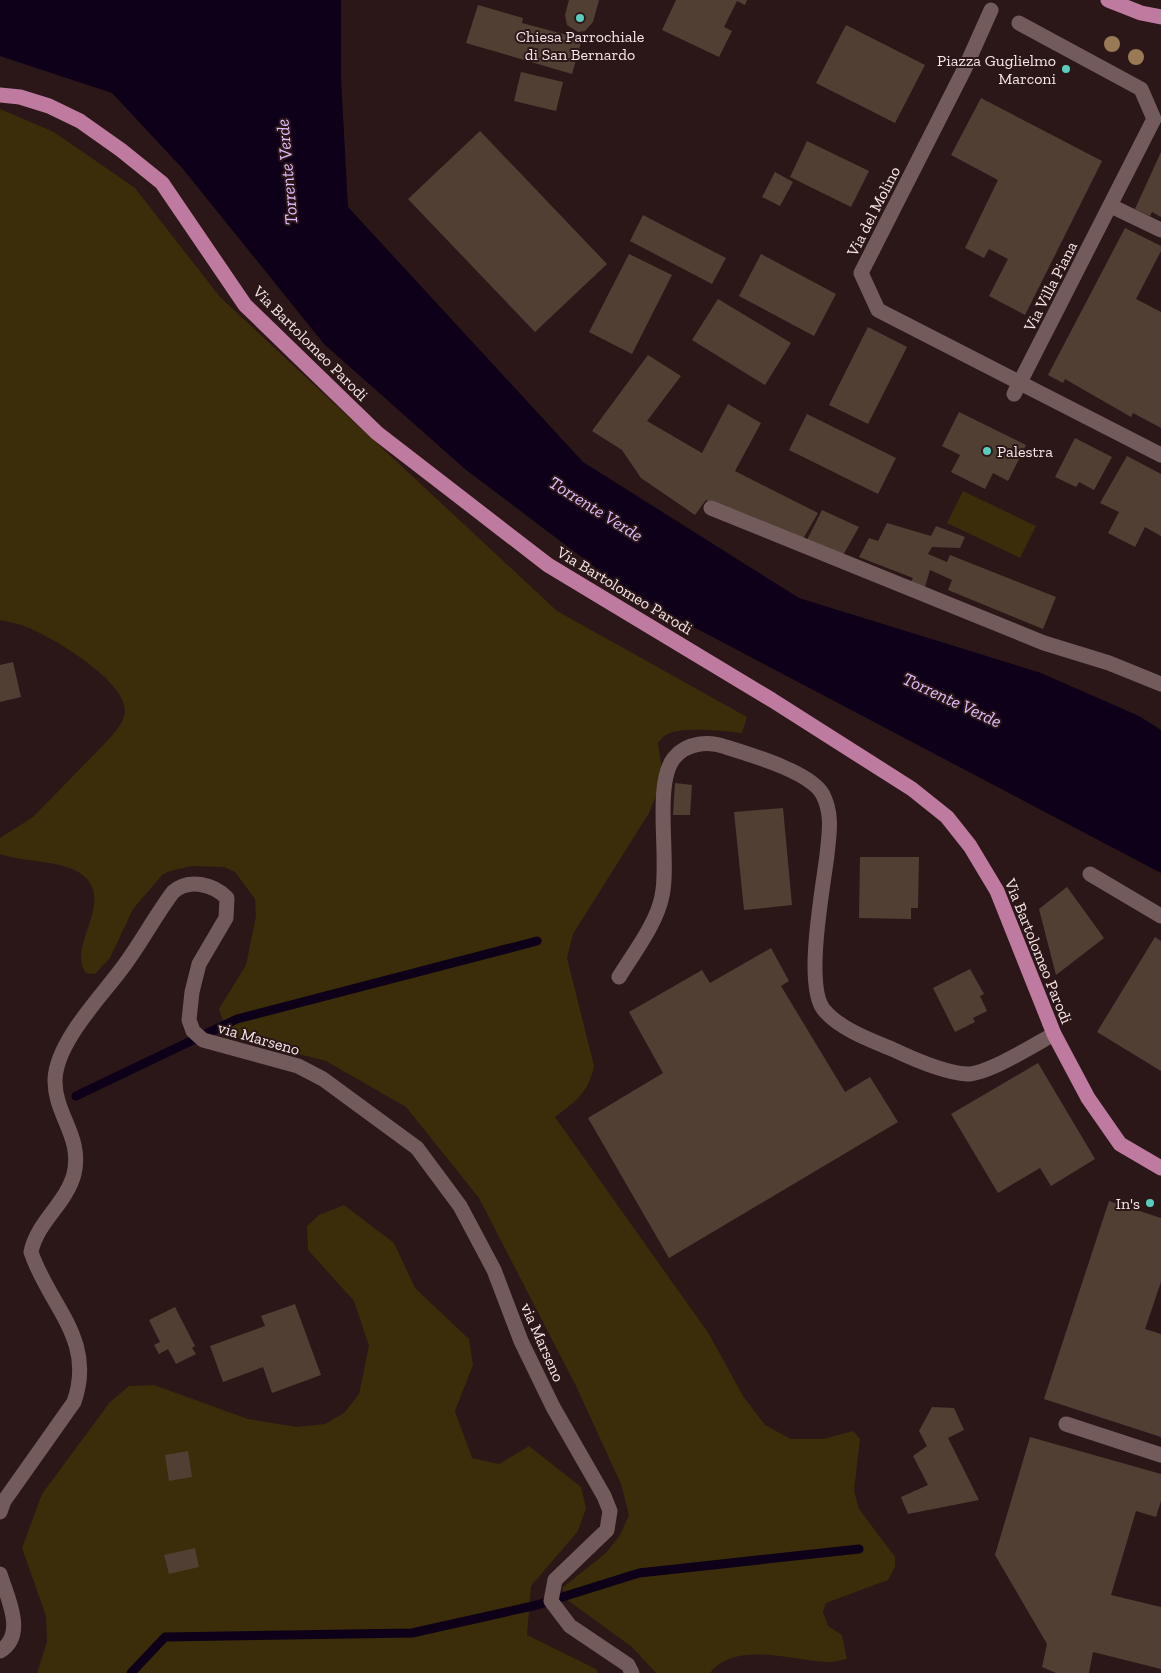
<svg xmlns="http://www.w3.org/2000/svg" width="1161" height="1673" viewBox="0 0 1161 1673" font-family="'Zilla Slab',serif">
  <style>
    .green { fill: #3b2c0a }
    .water { fill: #0d0018 }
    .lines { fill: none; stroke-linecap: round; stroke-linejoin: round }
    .stream { stroke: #0d0018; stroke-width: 9 }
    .building { fill: #523f34 }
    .minor { stroke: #735a5b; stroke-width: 15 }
    .major { stroke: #bf7b9f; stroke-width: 15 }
    .tree { fill: #987b54 }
    .poi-dot { fill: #59cebe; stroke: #2b1718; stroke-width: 2 }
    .labels { text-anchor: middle; stroke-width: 4; stroke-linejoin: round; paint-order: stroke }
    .poi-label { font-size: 16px; fill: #f8e8e9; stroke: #2b1718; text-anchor: end }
    .street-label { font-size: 16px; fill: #f8e8e9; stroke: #2b1718 }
    .water-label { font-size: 18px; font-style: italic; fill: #e2bdff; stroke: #2b1718 }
  </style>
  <rect width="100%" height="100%" fill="#2b1718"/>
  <!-- green -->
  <path class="green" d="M0 109 54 132 135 188 220 297 557 611 747 717 742 733C725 731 681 726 666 735 663 736 660 741 658 743L663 778 649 813 573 934 567 958 594 1066C589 1092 575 1102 555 1117L709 1334 743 1396 765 1425 791 1439H823L853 1431 860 1439 854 1491 859 1509 895 1557V1567L888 1580 826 1603 823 1612 828 1626 842 1635 847 1659C841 1660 834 1662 828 1662 793 1661 736 1640 710 1673H656L632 1647 566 1599 562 1588 606 1553 620 1535 629 1515 621 1484 576 1386 479 1198 406 1107 326 1061 240 1039C229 1030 222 1023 219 1009L246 965 256 916 255 899 235 872 224 867 192 866 170 871 162 875 133 909 110 958 95 974 86 973C67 948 111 906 87 879 69 859 25 863 0 854V838L33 817 111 737C117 729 125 721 125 710 124 680 55 639 29 628 20 624 10 622 0 620Z
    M963 491 1036 526 1020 558 947 523Z
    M344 1205 394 1243 415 1288 469 1339 473 1365 455 1411 472 1458 499 1464 529 1446 581 1487 586 1508 578 1531 531 1586 527 1635 596 1669 598 1673H37L47 1642 46 1616 22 1548 42 1494 110 1402 129 1386 154 1385 248 1419 297 1427 325 1424 344 1413 359 1394 369 1346 354 1301 308 1250 307 1226 319 1215Z"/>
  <!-- water -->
  <path class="water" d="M0 0H341V78L348 207 583 462 799 598 1041 673 1139 716 1161 730V873L629 593 465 469 324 344 183 169 112 93 0 56Z"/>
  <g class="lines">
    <!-- stream -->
    <path class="stream" d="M76 1096 237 1019 537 941
      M131 1673 165 1637 412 1633 537 1605 639 1573 859 1549"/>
  </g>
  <!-- building -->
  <path class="building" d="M569 0H599L593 22 585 31 578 32 567 25 565 15Z
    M676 0H747L745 5 737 1 724 27 732 31 719 57 662 30Z
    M478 5 523 18 522 23 582 39 572 74 466 43Z
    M846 25 925 65 895 123 816 83Z
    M521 72 563 82 556 111 514 101Z
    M981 98 1102 161 1025 315 989 296 1008 259 989 249 984 258 965 248 998 180 951 155Z
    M480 131 607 264 535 332 408 199Z
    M807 141 869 171 851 207 790 177Z
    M1161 152V217L1152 212 1150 216 1135 209Z
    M775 172 793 182 780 206 762 197Z
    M643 215 726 258 712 284 630 241Z
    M1125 228 1161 246V251L1136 299 1161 312V428L1133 413 1131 417 1065 379 1063 383 1048 375Z
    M629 254 672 275 632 354 589 332Z
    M761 254 836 294 814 336 739 296Z
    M718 299 791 343 765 385 692 340Z
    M868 327 907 347 868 424 829 405Z
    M648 355 681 376 647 421 702 453 728 404 761 423 735 471 818 513 803 539 723 509 706 500 695 515 641 478 622 450 592 431Z
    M959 412 1026 445 1008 481 993 473 985 489 951 472 960 455 942 446Z
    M807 414 896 458 878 494 789 450Z
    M1075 438 1112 457 1094 490 1079 482 1076 487 1055 477Z
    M1127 456 1161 474V536L1145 527 1135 547 1108 533 1119 512 1100 503Z
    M822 510 859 527 842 557 807 540Z
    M887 523 931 536 936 526 965 537 960 548 932 547 928 554 947 562 950 555 1056 597 1043 629 948 590 952 580 930 570 925 587 911 582 913 578 859 557 869 538 878 541Z
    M13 662 21 697 0 702V665Z
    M675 783 692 785 690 815H673Z
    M783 808 792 905 744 910 734 812Z
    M860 857H919L918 908H911V919L859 918Z
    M1067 887 1104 938 1056 975 1039 909Z
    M1155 937 1161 941V1071L1097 1032Z
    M771 948 789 981 781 986 845 1092 870 1077 898 1122 669 1258 588 1118 663 1073 629 1012 702 970 710 983Z
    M970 969 984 994 980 996 987 1011 973 1018 975 1022 955 1032 933 988Z
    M1038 1063 1095 1159 1051 1186 1040 1168 998 1193 951 1114Z
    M1109 1201 1161 1218V1282L1145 1329 1161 1334V1437L1044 1399Z
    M295 1304 321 1375 272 1393 263 1367 223 1382 210 1346 265 1326 261 1316Z
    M175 1307 195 1346 192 1348 196 1354 176 1364 168 1349 159 1354 154 1345 160 1342 149 1320Z
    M932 1407 954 1408 964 1430 948 1438 979 1500 908 1514 901 1497 928 1485 913 1456 927 1446 919 1431Z
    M1030 1437 1161 1474V1501L1156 1517 1136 1511 1111 1595 1161 1607V1669L1093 1652 1089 1673H1056L1042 1667 1047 1644 995 1555Z
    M188 1451 192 1477 169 1481 165 1455Z
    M195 1548 199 1567 169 1574 164 1555Z"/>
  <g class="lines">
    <!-- minor -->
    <path class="minor" d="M991 10 966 66 861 273 878 310 1161 455
      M1111 206 1161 230
      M1014 394 1154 119 1141 89 1019 23
      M711 508 1044 643 1109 663 1161 684
      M1090 874 1161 916
      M619 977C633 954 657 923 662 896 670 861 653 784 674 758 687 742 709 741 726 747 751 755 811 772 823 795 833 815 829 834 827 855 823 888 804 986 824 1010 840 1029 870 1040 892 1049 911 1058 946 1073 967 1074 988 1074 1034 1045 1054 1034
      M1066 1424 1161 1455
      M0 1512 4 1501 74 1402C96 1339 49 1306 31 1252 37 1222 66 1204 74 1174 83 1136 54 1115 55 1079 57 1041 101 997 123 967 141 943 155 916 173 892 189 878 213 884 227 898L226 918 199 964 192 992 189 1020 193 1031 203 1040 298 1066 323 1079 417 1148 460 1206 494 1270 521 1341 553 1407 604 1496 610 1511 607 1530 555 1580 551 1601 570 1626 628 1665 632 1673
      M0 1574C7 1597 27 1635 0 1651"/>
    <!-- major -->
    <path class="major" d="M1108 0 1141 13 1161 17
      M0 95 20 97 49 106 80 121 121 150 162 183 245 305 377 433 548 565 772 700 912 789 947 817 970 846 997 891 1054 1034 1088 1098 1120 1144 1161 1168"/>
  </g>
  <!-- trees -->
  <g class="tree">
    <circle cx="1112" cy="44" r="8"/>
    <circle cx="1136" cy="57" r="8"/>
  </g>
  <!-- markers -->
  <g class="poi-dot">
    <circle cx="580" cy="18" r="5"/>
    <circle cx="1066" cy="69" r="5"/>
    <circle cx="987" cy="451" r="5"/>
    <circle cx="1150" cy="1203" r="5"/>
  </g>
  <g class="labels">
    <!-- poi labels -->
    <g class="poi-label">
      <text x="580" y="42" text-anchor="middle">Chiesa Parrochiale<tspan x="580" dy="18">di San Bernardo</tspan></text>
      <text x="1056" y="66">Piazza Guglielmo<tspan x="1056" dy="18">Marconi</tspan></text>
      <text x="997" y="457" text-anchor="start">Palestra</text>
      <text x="1140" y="1209">In's</text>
    </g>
    <!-- street labels -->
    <g class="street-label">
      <text transform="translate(873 211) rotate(-63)" y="6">Via del Molino</text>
      <text transform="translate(1050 286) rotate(-63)" y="6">Via Villa Piana</text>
      <text transform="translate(311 343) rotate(45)" y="6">Via Bartolomeo Parodi</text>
      <text transform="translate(625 590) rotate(31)" y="6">Via Bartolomeo Parodi</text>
      <text transform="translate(1039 951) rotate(68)" y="6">Via Bartolomeo Parodi</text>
      <text transform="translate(259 1038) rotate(16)" y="6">via Marseno</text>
      <text transform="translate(543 1342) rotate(66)" y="6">via Marseno</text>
    </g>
    <!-- water labels -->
    <g class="water-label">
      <text transform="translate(287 172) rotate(-95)" y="6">Torrente Verde</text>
      <text transform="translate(596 509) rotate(32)" y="6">Torrente Verde</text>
      <text transform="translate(952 700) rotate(25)" y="6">Torrente Verde</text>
    </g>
  </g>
</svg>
